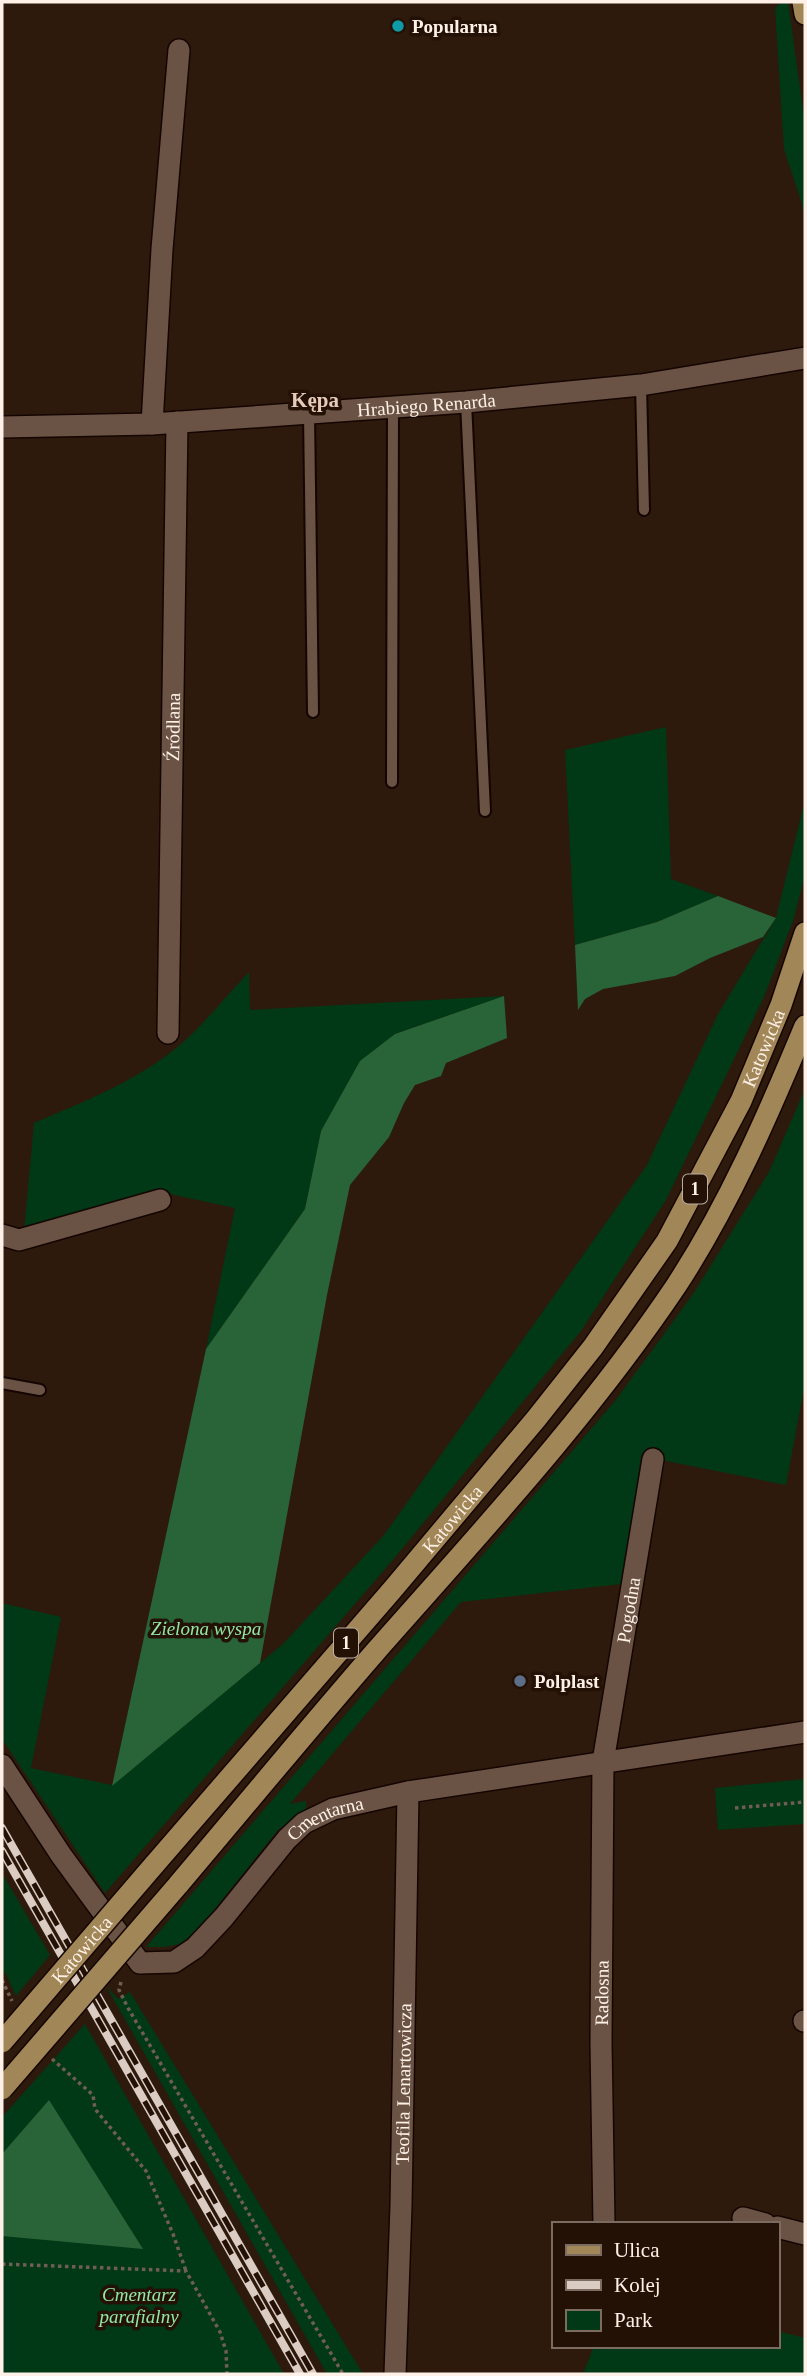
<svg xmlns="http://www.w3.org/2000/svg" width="807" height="2376" viewBox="0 0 807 2376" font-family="Georgia,serif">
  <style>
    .green { fill: #013815 }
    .forest { fill: #286438 }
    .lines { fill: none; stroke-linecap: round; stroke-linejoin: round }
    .lane-casing { stroke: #150500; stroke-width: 14 }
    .street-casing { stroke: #150500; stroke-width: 24 }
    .primary-casing { stroke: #150500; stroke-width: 24 }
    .path { stroke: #705e52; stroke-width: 3.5; stroke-dasharray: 3.5 3.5; stroke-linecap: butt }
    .lane { stroke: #6a5344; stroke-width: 10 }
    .street { stroke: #6a5344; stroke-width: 21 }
    .primary { stroke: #a18657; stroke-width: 21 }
    .rail-casing { stroke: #dbccc3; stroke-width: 8 }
    .rail { stroke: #241105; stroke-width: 5; stroke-dasharray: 16; stroke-linecap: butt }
    .primary-bridge-casing { stroke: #150500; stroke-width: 24; stroke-linecap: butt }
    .primary-bridge { stroke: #a18657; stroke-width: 21 }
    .culture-dot { fill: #0f9aa8; stroke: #241105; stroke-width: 2.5 }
    .service-dot { fill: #5c6f8a; stroke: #241105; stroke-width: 2.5 }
    .labels { text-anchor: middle; stroke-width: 7; stroke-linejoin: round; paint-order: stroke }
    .shield { fill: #241105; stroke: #bdaea4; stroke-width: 2 }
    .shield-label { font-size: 18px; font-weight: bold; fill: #fff1e8 }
    .poi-label { font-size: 19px; font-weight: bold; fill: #fff1e8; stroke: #241105; text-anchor: start }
    .street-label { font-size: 19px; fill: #fff1e8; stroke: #241105 }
    .park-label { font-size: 19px; font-style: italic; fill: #92e8a4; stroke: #241105 }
    .neighbourhood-label { font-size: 21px; font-weight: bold; fill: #e6cbba; stroke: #241105 }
  </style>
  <rect width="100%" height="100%" fill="#2e1a0d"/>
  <!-- green -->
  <path class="green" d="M782 2H788L805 124V222L802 204 784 149 775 8Z
    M666 727 671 879 718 896 657 922 575 945 565 750Z
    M805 800V875L794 918 764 997 666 1200 581 1331 392 1561 105 1893 2 1739V1603L61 1617 31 1768 112 1785 283 1644 384 1535 647 1165 718 1014 776 918Z
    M249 972 250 1010 504 996 395 1034 321 1131 305 1209 206 1349 235 1208 165 1193 24 1231 34 1123C85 1101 140 1080 182 1043 206 1022 227 995 249 972Z
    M805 1089V1383L786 1485 646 1457 622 1584 461 1602 290 1804 306 1801V1810L278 1830 198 1930 180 1944 165 1947H146L615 1401 693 1294 769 1172Z
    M805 1779V1824L718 1830 715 1788Z
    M2 1873 50 1955 16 1996 6 1974 2 1970Z
    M106 1986 118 1999 130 1992 363 2374H327Z
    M85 2024 284 2374H2V2117Z
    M777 2331 805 2338V2374H583L594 2346H777Z"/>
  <!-- forest -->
  <path class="forest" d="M718 896 776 918 763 937 710 958 675 976 603 989 585 999 578 1010 575 945 657 922Z
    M504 996 507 1038 446 1063 441 1076 415 1085 404 1103 389 1137 350 1185 327 1295 260 1663 112 1786 206 1349 305 1209 321 1131 360 1061 395 1034Z
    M49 2100 143 2249 2 2236V2154Z"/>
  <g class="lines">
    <!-- lane casing -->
    <g class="lane-casing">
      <path id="lane" d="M641 385 644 510
        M466 402 485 811
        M309 413 313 712
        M392 782 393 407
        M2 1383 40 1390"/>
    </g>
    <!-- street casing -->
    <g class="street-casing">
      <g id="street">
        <path d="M152 424 162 249 179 50"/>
        <path id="s1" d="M2 427 152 424 466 402 641 385 805 358"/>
        <path id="s2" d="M168 1033 177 422"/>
        <path d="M2 1235 19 1240 160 1200"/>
        <path id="s3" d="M2 1765 61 1855 140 1963 174 1962 195 1948 224 1917 287 1839 304 1823 333 1809 408 1792 805 1732"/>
        <path d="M804 2021H805"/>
        <path d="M743 2218 765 2224"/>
        <path id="s4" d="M604 2224 601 2043 603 1762 653 1459"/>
        <path d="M777 2227 805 2234"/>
        <path id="s5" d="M395 2374 401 2206 408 1792"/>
      </g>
    </g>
    <!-- primary casing -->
    <g class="primary-casing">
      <g id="primary">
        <path d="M803 2 805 14"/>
        <path id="s6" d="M154 1865 393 1589 536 1419 593 1347 667 1241 741 1101 781 1005 805 933"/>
        <path d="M178 1885C244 1807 309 1728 376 1651 480 1533 588 1417 676 1286 729 1205 768 1115 805 1026"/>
      </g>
    </g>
    <!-- path -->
    <path class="path" d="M735 1808 805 1802
      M2 1980 12 2001
      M121 1982 119 1990 128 2008 343 2374
      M52 2059 93 2095 95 2109 146 2171 173 2234 186 2271
      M2 2264 186 2271 220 2332 226 2351 227 2374"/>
    <!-- lane -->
    <use href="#lane" class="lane"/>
    <!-- street -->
    <use href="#street" class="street"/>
    <!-- primary -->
    <use href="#primary" class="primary"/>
    <!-- rail casing -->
    <g class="rail-casing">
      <path id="rail" d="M2 1828 313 2374
        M2 1851 300 2374"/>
    </g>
    <!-- rail -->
    <use href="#rail" class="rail"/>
    <!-- primary-bridge casing -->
    <g class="primary-bridge-casing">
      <g id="primary-bridge">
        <path id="s7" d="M2 2042 154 1865"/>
        <path d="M2 2089 178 1885"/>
      </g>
    </g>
    <!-- primary-bridge -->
    <use href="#primary-bridge" class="primary-bridge"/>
  </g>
  <!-- markers -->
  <circle class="culture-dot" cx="398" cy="26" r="7"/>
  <circle class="service-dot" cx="520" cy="1681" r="7"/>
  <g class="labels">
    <!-- shield labels -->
    <g class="shield">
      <rect x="683" y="1174.5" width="24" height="29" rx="5"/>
      <rect x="334" y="1628.5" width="24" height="29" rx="5"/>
    </g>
    <g class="shield-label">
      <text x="695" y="1195">1</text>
      <text x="346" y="1649">1</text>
    </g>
    <!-- poi labels -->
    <g class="poi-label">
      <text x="412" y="33">Popularna</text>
      <text x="534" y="1688">Polplast</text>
    </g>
    <!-- street labels -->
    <g class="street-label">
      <text dy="7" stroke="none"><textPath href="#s1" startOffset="425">Hrabiego Renarda</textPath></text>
      <text dy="7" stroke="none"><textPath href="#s2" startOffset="306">Źródlana</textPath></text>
      <text dy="7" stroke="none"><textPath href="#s6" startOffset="1024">Katowicka</textPath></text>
      <text dy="7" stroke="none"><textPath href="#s6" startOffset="457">Katowicka</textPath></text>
      <text dy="7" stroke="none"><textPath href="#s4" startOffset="616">Pogodna</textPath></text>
      <text dy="7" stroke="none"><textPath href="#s3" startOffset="488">Cmentarna</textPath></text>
      <text dy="7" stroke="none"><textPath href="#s7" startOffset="122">Katowicka</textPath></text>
      <text dy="7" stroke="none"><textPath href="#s4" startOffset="231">Radosna</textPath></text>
      <text dy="7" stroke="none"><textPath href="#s5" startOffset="290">Teofila Lenartowicza</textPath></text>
    </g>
    <!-- park labels -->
    <g class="park-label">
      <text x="206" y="1635">Zielona wyspa</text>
      <text x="139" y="2301">Cmentarz<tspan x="139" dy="22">parafialny</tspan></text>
    </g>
    <!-- neighbourhood labels -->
    <g class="neighbourhood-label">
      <text x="315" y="407">Kępa</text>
    </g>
  </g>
  <!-- border -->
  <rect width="807" height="2376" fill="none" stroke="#fff1e8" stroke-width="7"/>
  <!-- legend -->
  <rect x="552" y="2222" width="228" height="126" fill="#241105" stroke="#7c6b60" stroke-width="2"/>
  <rect x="566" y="2245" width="35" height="10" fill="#a18657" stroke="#7c6b60" stroke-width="2"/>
  <text x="614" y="2257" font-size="21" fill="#fff1e8">Ulica</text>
  <rect x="566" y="2280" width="35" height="10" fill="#dbccc3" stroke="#7c6b60" stroke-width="2"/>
  <text x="614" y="2292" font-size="21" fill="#fff1e8">Kolej</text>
  <rect x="566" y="2310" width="35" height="21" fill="#013815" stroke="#7c6b60" stroke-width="2"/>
  <text x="614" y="2327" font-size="21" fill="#fff1e8">Park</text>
</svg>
